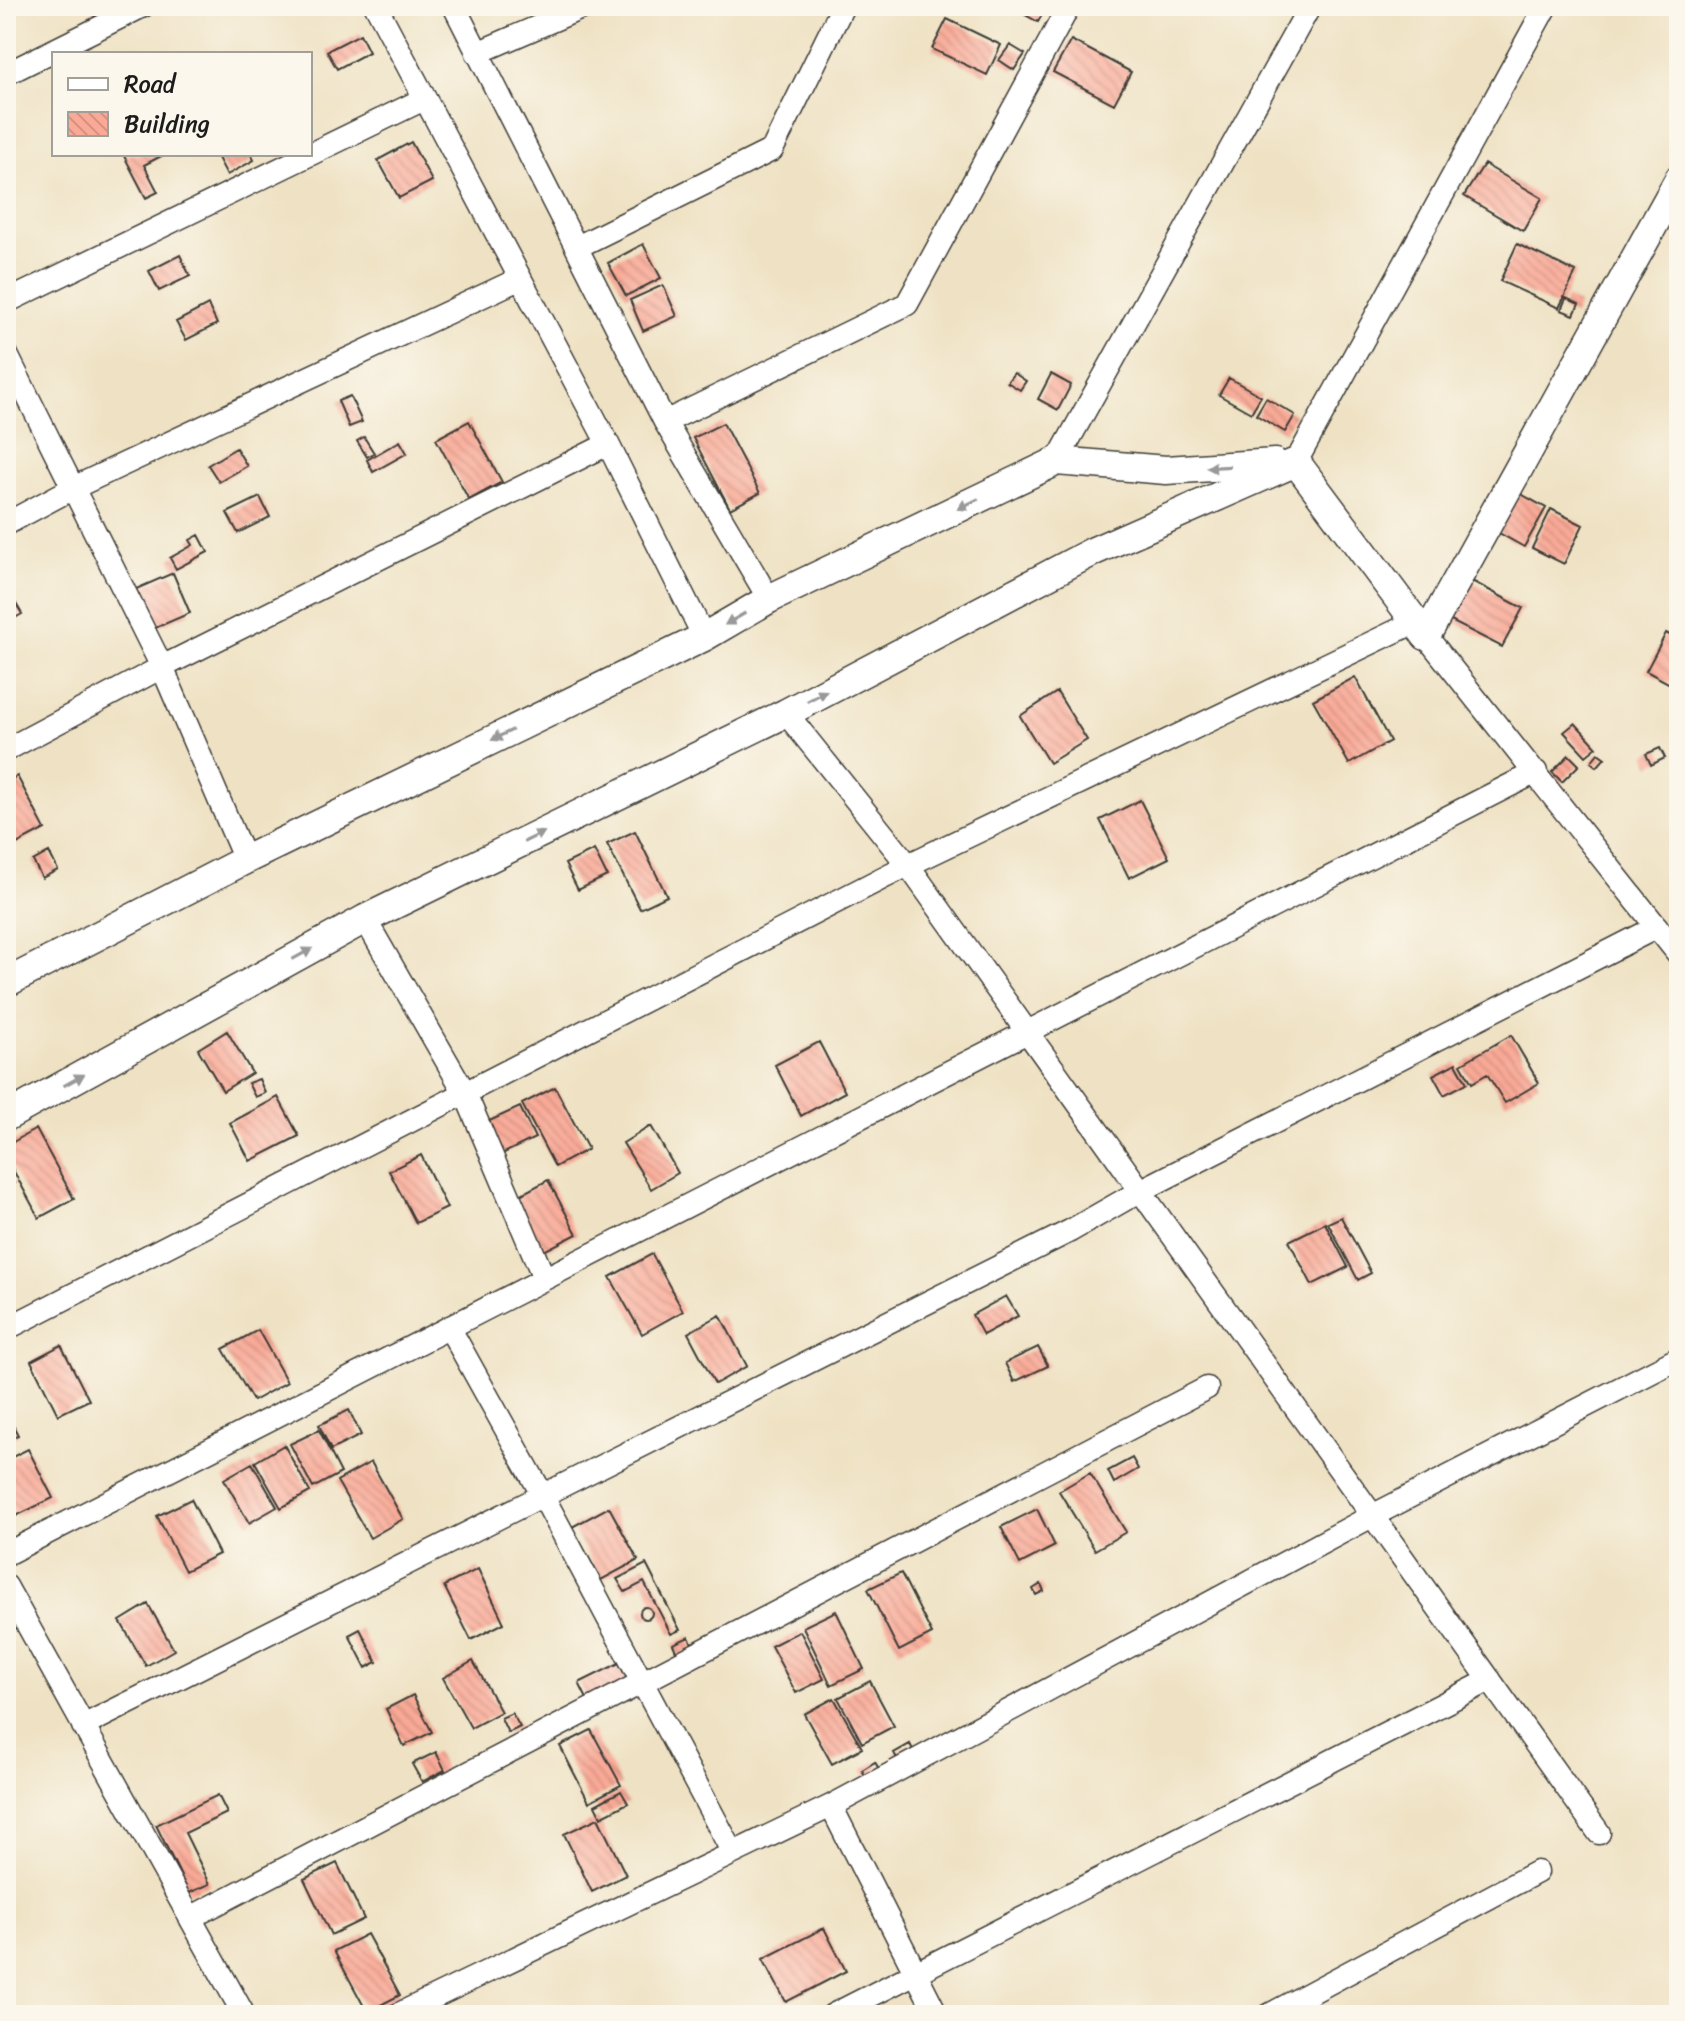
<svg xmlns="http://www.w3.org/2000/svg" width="1685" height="2021" viewBox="0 0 1685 2021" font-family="Sriracha,sans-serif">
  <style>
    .building { fill: url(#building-back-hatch) }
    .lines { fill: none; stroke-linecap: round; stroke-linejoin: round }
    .minor-casing { stroke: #3c3a35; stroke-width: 25 }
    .tertiary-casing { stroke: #3c3a35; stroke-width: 31 }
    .minor { stroke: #fff; stroke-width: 22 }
    .tertiary { stroke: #fff; stroke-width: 28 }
    .oneway { fill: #999 }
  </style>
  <defs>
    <pattern id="building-back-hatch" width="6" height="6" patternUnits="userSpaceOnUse" patternTransform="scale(2)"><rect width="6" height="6" fill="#f9a996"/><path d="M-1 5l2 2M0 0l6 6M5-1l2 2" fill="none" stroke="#d59181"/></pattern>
  </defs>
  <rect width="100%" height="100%" fill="#fbf7ec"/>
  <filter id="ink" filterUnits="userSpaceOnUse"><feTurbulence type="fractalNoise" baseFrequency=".0125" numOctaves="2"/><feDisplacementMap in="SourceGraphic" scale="16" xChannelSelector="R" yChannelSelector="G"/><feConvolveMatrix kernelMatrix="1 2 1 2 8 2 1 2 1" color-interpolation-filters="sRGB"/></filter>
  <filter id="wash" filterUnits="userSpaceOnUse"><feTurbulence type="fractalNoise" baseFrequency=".006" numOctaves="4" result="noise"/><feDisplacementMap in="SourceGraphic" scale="32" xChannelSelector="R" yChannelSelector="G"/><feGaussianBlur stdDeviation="1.8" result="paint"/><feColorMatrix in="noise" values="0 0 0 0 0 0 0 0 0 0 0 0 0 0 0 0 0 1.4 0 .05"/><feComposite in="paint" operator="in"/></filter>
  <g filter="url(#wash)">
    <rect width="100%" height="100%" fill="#efe2c4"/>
    <g id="blocks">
      <!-- building -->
      <path class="building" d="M90 6H119L95 17Z
        M1009 6H1047L1038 22Z
        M947 19 1001 45 987 75 932 49Z
        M360 34 369 52 337 69 327 51Z
        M1071 40 1131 72 1114 104 1053 72Z
        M1010 45 1025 54 1014 70 999 60Z
        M411 142 432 181 399 198 378 160Z
        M123 154H165L144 165 158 192 146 198Z
        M216 154H251L254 160 227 175Z
        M1484 164 1542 198 1523 231 1464 196Z
        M643 244 661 278 626 296 608 263Z
        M1517 244 1576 272 1559 308 1500 281Z
        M180 255 190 276 159 291 149 271Z
        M663 285 677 316 643 331 630 300Z
        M1566 298 1579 304 1574 315 1561 310Z
        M208 305 217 324 186 340 176 322Z
        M1014 373 1026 381 1020 390 1007 382Z
        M1051 374 1071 385 1058 410 1038 399Z
        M1229 378 1261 396 1251 413 1219 395Z
        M350 396 362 422 349 427 338 401Z
        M1266 398 1295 415 1285 432 1256 415Z
        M469 421 502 482 469 500 436 439Z
        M723 423 760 493 730 509 693 438Z
        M364 437 374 453 367 457 357 441Z
        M400 441 407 453 373 472 367 460Z
        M236 448 247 466 219 482 208 465Z
        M1514 490 1546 508 1524 547 1492 529Z
        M260 497 270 517 238 533 227 513Z
        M1551 509 1583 525 1564 564 1532 548Z
        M199 535 208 552 176 569 170 558 193 545 190 540Z
        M173 573 190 613 153 629 136 589Z
        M1468 579 1523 608 1502 647 1447 619Z
        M6 587 22 614 6 623Z
        M1666 633 1679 640V667L1670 684 1646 671Z
        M1355 677 1390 741 1349 764 1313 700Z
        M1057 692 1087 740 1049 763 1020 716Z
        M1575 723 1597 747 1586 756 1564 732Z
        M1660 748 1665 758 1651 765 1646 754Z
        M1598 753 1605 758 1597 767 1591 762Z
        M1569 755 1579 765 1562 782 1552 772Z
        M17 776 45 829 15 845 6 829V782Z
        M1140 800 1169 858 1129 878 1100 820Z
        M635 831 667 896 640 909 607 844Z
        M594 850 607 876 578 890 565 864Z
        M49 852 58 870 42 878 33 861Z
        M227 1031 252 1073 223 1091 198 1049Z
        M1511 1035 1539 1083 1505 1103 1487 1074 1472 1083 1461 1064Z
        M819 1042 845 1092 801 1116 775 1065Z
        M1456 1063 1467 1083 1444 1095 1433 1075Z
        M259 1079 265 1093 255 1097 248 1083Z
        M555 1087 588 1149 555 1167 522 1104Z
        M278 1097 299 1136 250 1161 230 1123Z
        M520 1107 535 1138 500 1155 485 1123Z
        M651 1126 678 1173 651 1189 623 1143Z
        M36 1129 74 1199 39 1218 6 1157V1146Z
        M421 1155 447 1208 416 1223 389 1171Z
        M6 1168 14 1184 6 1189Z
        M548 1180 577 1234 544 1251 516 1197Z
        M1341 1217 1371 1273 1358 1280 1328 1223Z
        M1325 1223 1348 1267 1312 1285 1289 1241Z
        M652 1254 683 1311 642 1334 610 1277Z
        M1006 1296 1018 1316 983 1335 972 1315Z
        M720 1315 747 1366 715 1384 688 1333Z
        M258 1330 287 1382 253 1401 223 1349Z
        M61 1345 89 1400 58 1415 31 1361Z
        M1038 1347 1048 1366 1014 1382 1005 1363Z
        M349 1410 361 1435 331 1450 319 1425Z
        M6 1411 18 1435 6 1441Z
        M319 1430 341 1473 313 1488 290 1444Z
        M284 1445 310 1492 281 1508 255 1462Z
        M28 1449 53 1498 16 1516 6 1496V1460Z
        M1132 1458 1138 1469 1114 1483 1108 1471Z
        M371 1462 403 1519 370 1538 337 1481Z
        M252 1463 277 1507 249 1523 224 1479Z
        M1090 1473 1126 1532 1095 1550 1059 1491Z
        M191 1499 219 1554 185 1571 157 1516Z
        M609 1507 638 1560 601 1580 572 1527Z
        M1037 1509 1055 1546 1020 1564 1001 1527Z
        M646 1564 680 1630 671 1634 644 1582 625 1592 617 1579Z
        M478 1569 504 1623 471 1640 444 1586Z
        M901 1573 932 1634 899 1651 868 1589Z
        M1041 1584 1044 1591 1036 1595 1033 1589Z
        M148 1604 174 1650 146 1666 120 1621Z
        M640 1613a6 6 0 1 1 12 0a6 6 0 1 1-12 0Z
        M836 1611 864 1669 831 1685 803 1627Z
        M360 1629 377 1662 366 1668 349 1635Z
        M800 1631 824 1679 796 1693 771 1646Z
        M689 1637 694 1648 678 1656 673 1644Z
        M473 1661 501 1712 471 1728 443 1678Z
        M619 1663 628 1681 588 1701 579 1683Z
        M870 1681 894 1726 862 1743 838 1698Z
        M413 1695 432 1732 404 1746 386 1709Z
        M834 1698 862 1748 832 1764 804 1714Z
        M512 1713 520 1727 508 1733 501 1718Z
        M591 1730 621 1785 589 1802 560 1746Z
        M910 1744 915 1754 899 1762 894 1753Z
        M436 1752 445 1770 422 1782 412 1764Z
        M875 1762 880 1771 867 1779 862 1770Z
        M621 1791 628 1803 601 1817 595 1805Z
        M218 1795 227 1813 185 1833 210 1884 189 1893 156 1825Z
        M598 1818 626 1875 592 1892 564 1834Z
        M337 1863 364 1919 331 1935 304 1879Z
        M824 1928 846 1971 786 2002 763 1959Z
        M367 1934 400 1995 367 2012 334 1951Z"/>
    </g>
  </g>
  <g filter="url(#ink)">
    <use href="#blocks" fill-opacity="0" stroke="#3c3a35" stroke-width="2"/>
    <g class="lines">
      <!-- minor casing -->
      <g class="minor-casing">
        <path id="minor" d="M376 6 608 444 704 637
          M454 6 665 422 769 599
          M477 53 586 6
          M6 74 143 6
          M577 247 772 150 843 6
          M6 302 424 99
          M6 353 162 667 245 860
          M665 422 907 304 1069 6
          M1057 461 1310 6
          M1296 462 1546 6
          M6 524 73 488 519 279
          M1426 636 1679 955
          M786 713 908 865 1599 1833
          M6 750 162 667 608 444
          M365 919 465 1093 544 1278
          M449 1327 543 1496 733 1853
          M6 1329 908 865 1415 622
          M6 1554 1536 772
          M6 1586 244 2015
          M83 1726 1070 1231 1140 1191 1657 927
          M831 1806 937 2015
          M190 1918 1207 1388
          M397 2015 831 1806 1372 1516 1679 1358
          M833 2015 1490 1680
          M1269 2015 1537 1872"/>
      </g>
      <!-- tertiary casing -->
      <g class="tertiary-casing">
        <path id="tertiary" d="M1296 462 1426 636 1679 179
          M6 983 245 860 704 637 769 599 1057 461 1166 470 1275 463
          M6 1117 365 919 786 713 1094 551 1296 462"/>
      </g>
      <!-- minor -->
      <use href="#minor" class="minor"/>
      <!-- tertiary -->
      <use href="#tertiary" class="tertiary"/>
    </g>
    <!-- one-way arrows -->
    <defs><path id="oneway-solid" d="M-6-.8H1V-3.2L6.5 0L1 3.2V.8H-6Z" transform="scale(2)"/></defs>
    <g class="oneway">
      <use href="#oneway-solid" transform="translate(1218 467) rotate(177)"/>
      <use href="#oneway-solid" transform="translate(968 504) rotate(154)"/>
      <use href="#oneway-solid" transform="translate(735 619) rotate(150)"/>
      <use href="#oneway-solid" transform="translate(817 696) rotate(-28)"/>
      <use href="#oneway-solid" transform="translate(502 735) rotate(154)"/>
      <use href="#oneway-solid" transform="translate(534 837) rotate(-26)"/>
      <use href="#oneway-solid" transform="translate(302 954) rotate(-29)"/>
      <use href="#oneway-solid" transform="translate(74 1080) rotate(-29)"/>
    </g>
  </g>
  <!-- margin -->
  <rect width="1685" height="2021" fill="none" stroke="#fbf7ec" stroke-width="32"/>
  <!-- legend -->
  <rect x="52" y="52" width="260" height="104" fill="#fbf7ec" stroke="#a29f99" stroke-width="2"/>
  <rect x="68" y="78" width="40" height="12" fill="#ffffff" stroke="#a29f99" stroke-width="2"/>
  <text x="124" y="92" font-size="24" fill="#1c1c1c">Road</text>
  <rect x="68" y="112" width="40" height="24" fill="url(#building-back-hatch)" stroke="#a29f99" stroke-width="2"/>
  <text x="124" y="132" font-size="24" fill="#1c1c1c">Building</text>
</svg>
